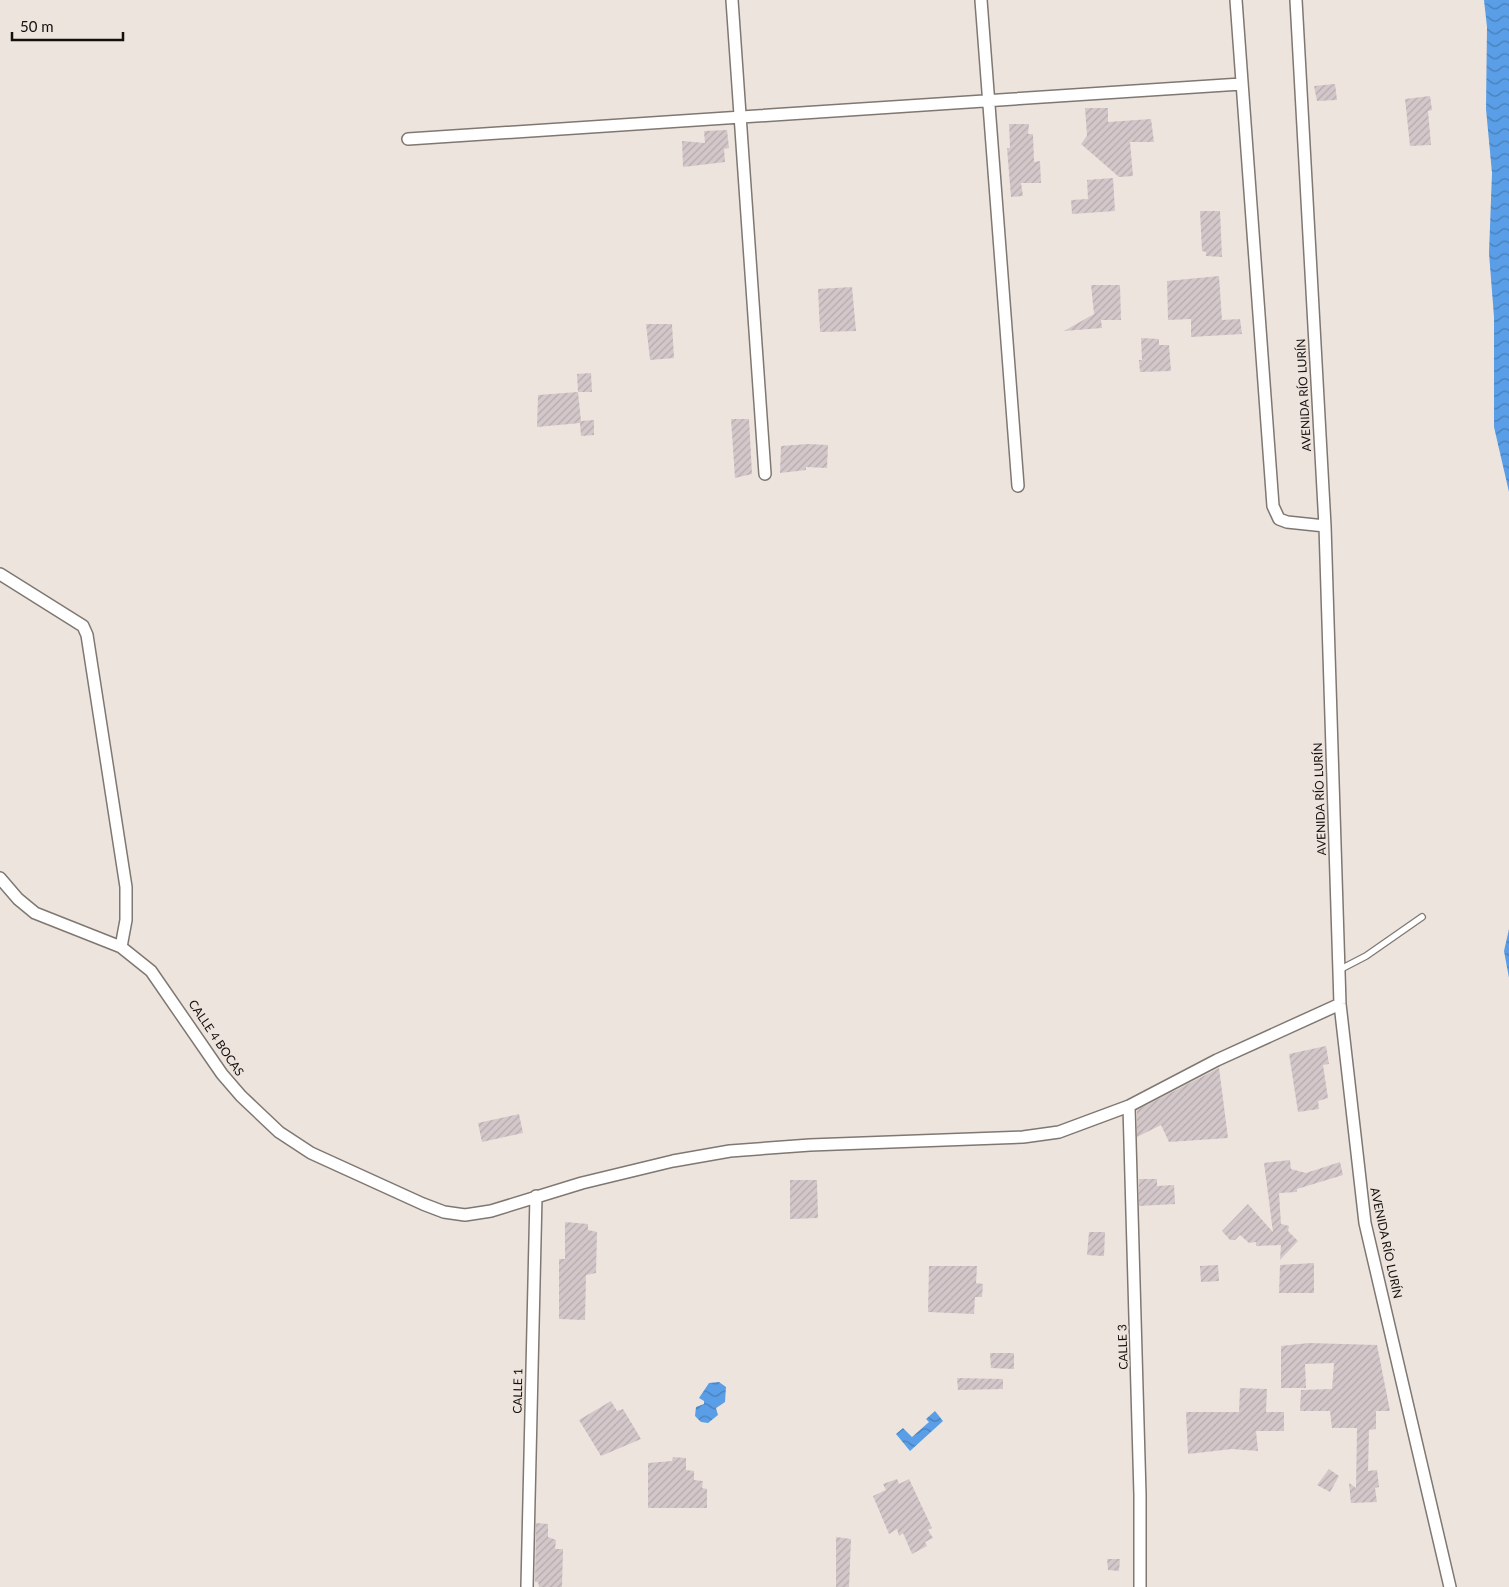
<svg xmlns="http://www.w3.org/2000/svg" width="1509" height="1587" viewBox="0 0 1509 1587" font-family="Lato,sans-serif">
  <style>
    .water { fill: url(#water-waves) }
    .building { fill: url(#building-hatch) }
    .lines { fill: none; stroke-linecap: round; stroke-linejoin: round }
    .lane-casing { stroke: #7f7771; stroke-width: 8 }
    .street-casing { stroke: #7f7771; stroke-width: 14 }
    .lane { stroke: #fff; stroke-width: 5.5 }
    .street { stroke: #fff; stroke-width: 11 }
    .labels { text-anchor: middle; stroke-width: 4; stroke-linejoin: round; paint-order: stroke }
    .street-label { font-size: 12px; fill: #130f0d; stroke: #eee4de }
  </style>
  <defs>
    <pattern id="water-waves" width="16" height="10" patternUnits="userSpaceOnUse" patternTransform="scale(1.25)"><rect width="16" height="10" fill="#599ee6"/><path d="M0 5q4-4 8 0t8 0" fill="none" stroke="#487fb9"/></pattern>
    <pattern id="building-hatch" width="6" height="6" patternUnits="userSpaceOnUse" patternTransform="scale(1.25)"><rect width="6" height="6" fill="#d3c7ca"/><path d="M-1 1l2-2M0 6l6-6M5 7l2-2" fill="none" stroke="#b4aaac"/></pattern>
  </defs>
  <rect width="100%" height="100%" fill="#eee4de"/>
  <!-- water -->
  <path class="water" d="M1484 0H1509V492L1494 427V317L1489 253 1492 173 1486 109 1487 27Z
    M1509 929V978L1504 951Z
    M719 1382 726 1387 725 1402 716 1408 718 1415 708 1423 701 1422 695 1416 696 1407 704 1404V1401L699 1398 709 1383Z
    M935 1411 943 1421 910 1451 896 1434 903 1428 912 1437 929 1422 926 1419Z"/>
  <!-- building -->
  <path class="building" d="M1335 84 1337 100 1317 101 1314 86Z
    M1430 96 1432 110 1428 111 1431 145 1410 146 1405 99Z
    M1085 108H1108V122L1151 119 1154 142H1130L1133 176 1119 177 1081 144 1087 136Z
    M1009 124H1029L1028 134H1033L1034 162 1040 161 1041 183H1021L1023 196 1011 197 1007 148H1010Z
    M727 130 729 148 724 149 725 162 683 167 682 141 705 143 704 131Z
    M1113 178 1115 211 1072 214 1071 200 1088 199 1087 180Z
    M1200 211H1220L1222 257 1206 256V252L1202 251Z
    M1219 276 1222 320 1240 319 1242 334 1191 337V319L1168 320 1167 281Z
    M1091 285H1120L1121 320H1101L1102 328 1064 331 1094 314Z
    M852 287 856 331 820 332 818 289Z
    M646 324H672L674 358 650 360Z
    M1141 338 1159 339V345H1169L1171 371 1140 372 1139 360H1142Z
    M591 373 592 392H578L577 374Z
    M578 392 581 421 594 420V435L581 436 580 423 537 427 538 395Z
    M731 419H749L752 474 735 478Z
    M808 444 828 445 827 468 806 467V470L780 473 781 446Z
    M1326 1046 1329 1064 1323 1065 1328 1098 1318 1101 1319 1109 1298 1112 1289 1054Z
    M1219 1068 1228 1138 1169 1142 1161 1125 1137 1137V1110Z
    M519 1114 523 1133 482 1142 478 1123Z
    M1290 1160 1291 1169 1306 1173 1340 1162 1343 1175 1297 1189V1192L1279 1193 1281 1224 1289 1226 1288 1231 1298 1241 1280 1260 1281 1245 1256 1246V1242L1249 1243 1240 1235 1235 1240H1230L1222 1231 1248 1204 1273 1232 1264 1163Z
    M1139 1179H1157V1186L1174 1185 1175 1204 1139 1206Z
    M790 1180H817L818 1218 790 1219Z
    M565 1222 588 1224V1230L597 1232 596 1273 586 1275 585 1320 559 1319V1259H565Z
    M1089 1232H1105L1104 1256 1087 1255Z
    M1314 1263V1293H1279L1280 1265Z
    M1218 1265 1219 1281 1201 1282 1200 1266Z
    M929 1266H977L976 1283 983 1284 982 1297H975L974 1314 928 1312Z
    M1309 1343 1377 1345 1390 1411H1376V1429L1369 1430 1368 1471 1377 1470 1379 1487 1375 1488 1377 1502 1351 1503 1349 1483 1356 1488 1357 1428H1332L1330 1411H1300L1301 1390 1332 1389 1334 1363 1305 1364 1306 1388H1281V1346Z
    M990 1353H1014V1369L991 1368Z
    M957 1378 1003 1379V1389L958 1390Z
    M1240 1388 1267 1389 1266 1412H1284V1431H1256L1258 1451 1232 1449 1188 1454 1186 1412H1239Z
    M611 1401 617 1411 623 1409 641 1439 601 1456 579 1420Z
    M673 1457 686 1458V1470L694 1471V1480L703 1481 702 1488 707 1489V1508H648V1463L672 1461Z
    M1329 1469 1339 1476 1330 1492 1317 1485Z
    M897 1479 899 1484 909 1479 932 1528 928 1530 933 1538 925 1542 927 1546 912 1554 903 1533 899 1536 897 1529 889 1534 873 1496 886 1490 883 1484Z
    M536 1523 548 1524V1537L556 1540 555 1549H563L562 1587H539L538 1582H535Z
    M836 1537 851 1539 849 1587H836Z
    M1107 1559H1120L1119 1571 1108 1570Z"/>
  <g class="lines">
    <!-- lane casing -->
    <g class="lane-casing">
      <path id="lane" d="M1339 970 1366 956 1422 917"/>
    </g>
    <!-- street casing -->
    <g class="street-casing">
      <path id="street" d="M732 0 765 474
        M981 0 1018 486
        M1236 0 1273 506 1279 519 1287 522 1325 526
        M1296 0 1325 526 1340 1004 1365 1223 1450 1587
        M408 139 1241 84
        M0 574 83 626 87 635 126 887V920L121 947
        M0 878 18 899 35 913 121 947 151 971 222 1074 241 1096 279 1132 311 1153 423 1204 444 1212 465 1215 491 1211 582 1183 673 1161 730 1151 810 1145 1023 1137 1059 1132 1129 1106 1217 1060 1340 1004
        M1129 1106 1140 1495V1587
        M527 1587 536 1196"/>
    </g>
    <!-- lane -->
    <use href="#lane" class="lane"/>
    <!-- street -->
    <use href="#street" class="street"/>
  </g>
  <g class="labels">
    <!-- street labels -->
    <g class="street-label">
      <text transform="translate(1304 395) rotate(-93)" y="4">AVENIDA RÍO LURÍN</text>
      <text transform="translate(1320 799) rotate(-92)" y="4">AVENIDA RÍO LURÍN</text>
      <text transform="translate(216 1038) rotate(56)" y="4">CALLE 4 BOCAS</text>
      <text transform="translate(1386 1243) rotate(78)" y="4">AVENIDA RÍO LURÍN</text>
      <text transform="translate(1123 1347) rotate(-92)" y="4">CALLE 3</text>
      <text transform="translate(518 1391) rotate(-89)" y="4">CALLE 1</text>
    </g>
  </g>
  <!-- scale -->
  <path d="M12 32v8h111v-8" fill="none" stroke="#130f0d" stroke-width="2.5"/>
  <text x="20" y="32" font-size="15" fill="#130f0d" stroke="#eee4de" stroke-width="4" paint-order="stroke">50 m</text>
</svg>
